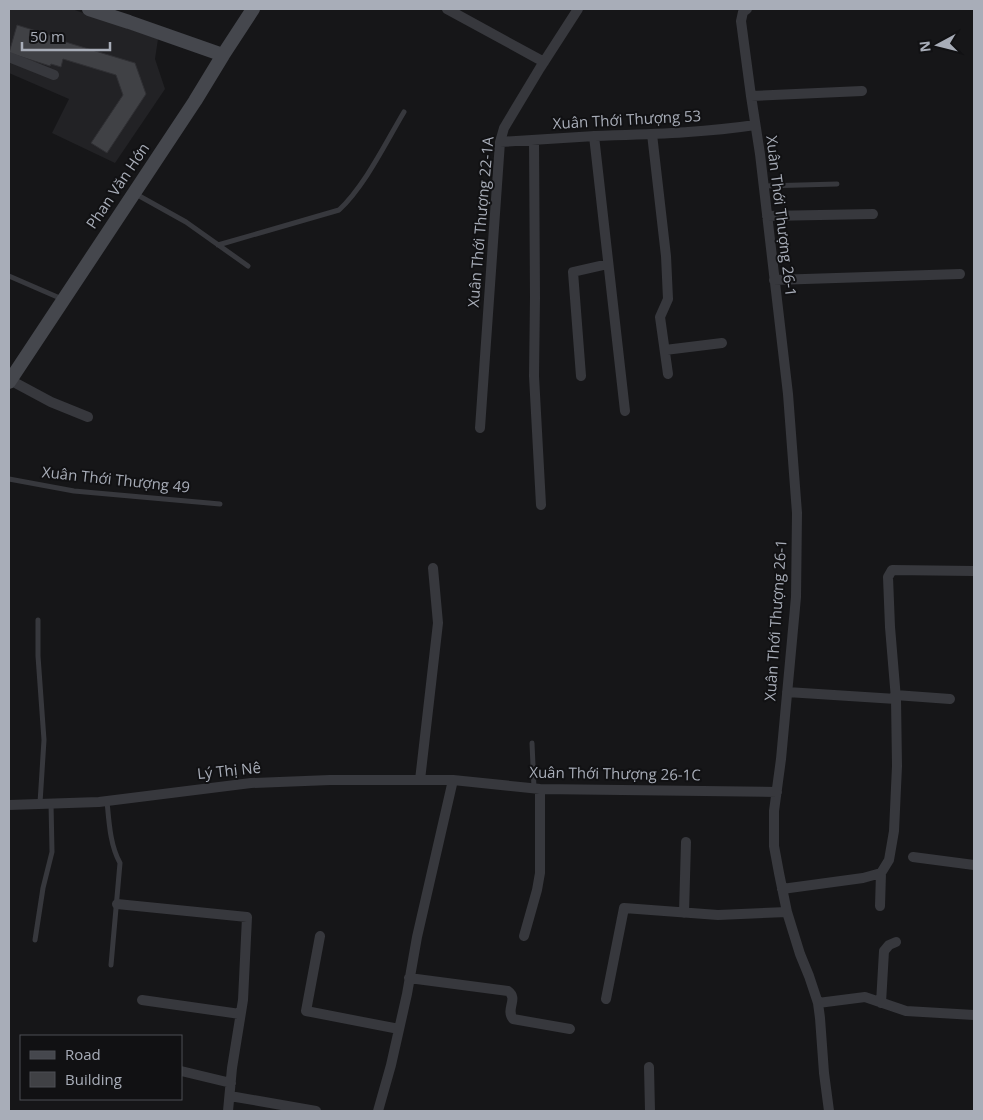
<svg xmlns="http://www.w3.org/2000/svg" width="983" height="1120" viewBox="0 0 983 1120" font-family="'Open Sans',sans-serif">
  <style>
    .built { fill: #222225 }
    .building { fill: #404145; stroke: #303034 }
    .lines { fill: none; stroke-linecap: round; stroke-linejoin: round }
    .lane { stroke: #37383d; stroke-width: 5 }
    .street { stroke: #37383d; stroke-width: 10 }
    .secondary { stroke: #45474d; stroke-width: 14 }
    .labels { text-anchor: middle; stroke-width: 4; stroke-linejoin: round; paint-order: stroke }
    .street-label { font-size: 15px; fill: #a8adb8; stroke: #111113 }
  </style>
  <rect width="100%" height="100%" fill="#161618"/>
  <!-- built -->
  <path class="built" d="M9 9H72L158 39 155 59 165 89 115 163 52 133 69 99 9 73Z"/>
  <!-- building -->
  <path class="building" d="M17 25 59 38V40L135 63 146 94 107 153 91 143 123 95 116 75 63 59 61 67 51 64 50 66 9 53Z"/>
  <g class="lines">
    <!-- lane -->
    <path class="lane" d="M764 186 837 184
      M134 193 186 222 248 266
      M218 245 339 210C365 186 386 142 404 112
      M9 276 62 299
      M9 479 74 491 220 504
      M38 620V656L44 740 40 803
      M532 743 534 788
      M107 801C109 822 110 845 120 863L111 965
      M35 940 43 888 52 852 51 803"/>
    <!-- street -->
    <path class="street" d="M447 9 544 62
      M747 9 743 12 741 21 751 96 760 154 788 394 797 513 796 597 781 759 774 811V846L779 873 787 912 800 954 809 976 818 1003 820 1018 824 1073 829 1111
      M9 57 54 75
      M751 96 862 91
      M652 134 666 256 668 299 660 317 668 374
      M594 136 625 411
      M534 140 535 297 534 376 541 505
      M500 142C532 140 564 138 595 136 649 134 702 133 755 125
      M767 216 873 214
      M774 280 960 274
      M665 350 722 343
      M581 376 573 272 608 264
      M10 380 51 402 88 417
      M480 428 500 142 504 128 540 68 578 9
      M787 692 896 699
      M895 695 950 699
      M420 780 438 623 433 568
      M9 805 99 802 251 783 330 780H453L540 789 777 792
      M913 857 974 865
      M782 889 863 878 881 873 889 860 894 831 897 766 896 699 890 627 888 577 892 570 974 571
      M117 904 247 917 243 1000 232 1068 228 1111
      M880 906 881 873
      M684 913 686 842
      M320 936 306 1011 399 1029
      M524 936 537 890 540 873V789
      M409 978 508 991C519 999 505 1009 513 1019L570 1029
      M606 999 624 908 718 915 787 912
      M142 1000 240 1014
      M818 1003 865 997 906 1011 974 1015
      M881 1003 884 951 889 945 896 942
      M649 1067 650 1111
      M181 1071 231 1083
      M230 1096 316 1111
      M378 1111 391 1065 407 994 417 937 453 780"/>
    <!-- secondary -->
    <path class="secondary" d="M89 9 129 22 223 55
      M9 382 195 101 223 55 253 9"/>
  </g>
  <g class="labels">
    <!-- street labels -->
    <g class="street-label">
      <text transform="translate(627 120) rotate(-3)" y="5">Xuân Thới Thượng 53</text>
      <text transform="translate(118 186) rotate(-56)" y="5">Phan Văn Hớn</text>
      <text transform="translate(781 216) rotate(83)" y="5">Xuân Thới Thượng 26-1</text>
      <text transform="translate(481 222) rotate(-85)" y="5">Xuân Thới Thượng 22-1A</text>
      <text transform="translate(116 480) rotate(6)" y="5">Xuân Thới Thượng 49</text>
      <text transform="translate(776 620) rotate(-86)" y="5">Xuân Thới Thượng 26-1</text>
      <text transform="translate(229 771) rotate(-6)" y="5">Lý Thị Nê</text>
      <text transform="translate(615 774) rotate(1)" y="5">Xuân Thới Thượng 26-1C</text>
    </g>
  </g>
  <!-- border -->
  <rect width="983" height="1120" fill="none" stroke="#a8adb8" stroke-width="20"/>
  <!-- legend -->
  <rect x="20" y="1035" width="162" height="65" fill="#111113" stroke="#4d4f55"/>
  <rect x="30" y="1051" width="25" height="8" fill="#45474d" stroke="#4d4f55"/>
  <text x="65" y="1060" font-size="15" fill="#a8adb8">Road</text>
  <rect x="30" y="1072" width="25" height="15" fill="#404145" stroke="#4d4f55"/>
  <text x="65" y="1085" font-size="15" fill="#a8adb8">Building</text>
  <!-- north arrow -->
  <g transform="translate(938 45) rotate(263)" stroke="#111113" stroke-width="4" paint-order="stroke">
  <path d="M0-4L9 19L0 12L-9 19Z" fill="#a8adb8"/>
  <text y="-8" font-size="14" font-weight="bold" text-anchor="middle" fill="#a8adb8">N</text>
  </g>
  <!-- scale -->
  <path d="M22 42v8h88v-8" fill="none" stroke="#a8adb8" stroke-width="2.5"/>
  <text x="30" y="42" font-size="15" fill="#a8adb8" stroke="#111113" stroke-width="4" paint-order="stroke">50 m</text>
</svg>
